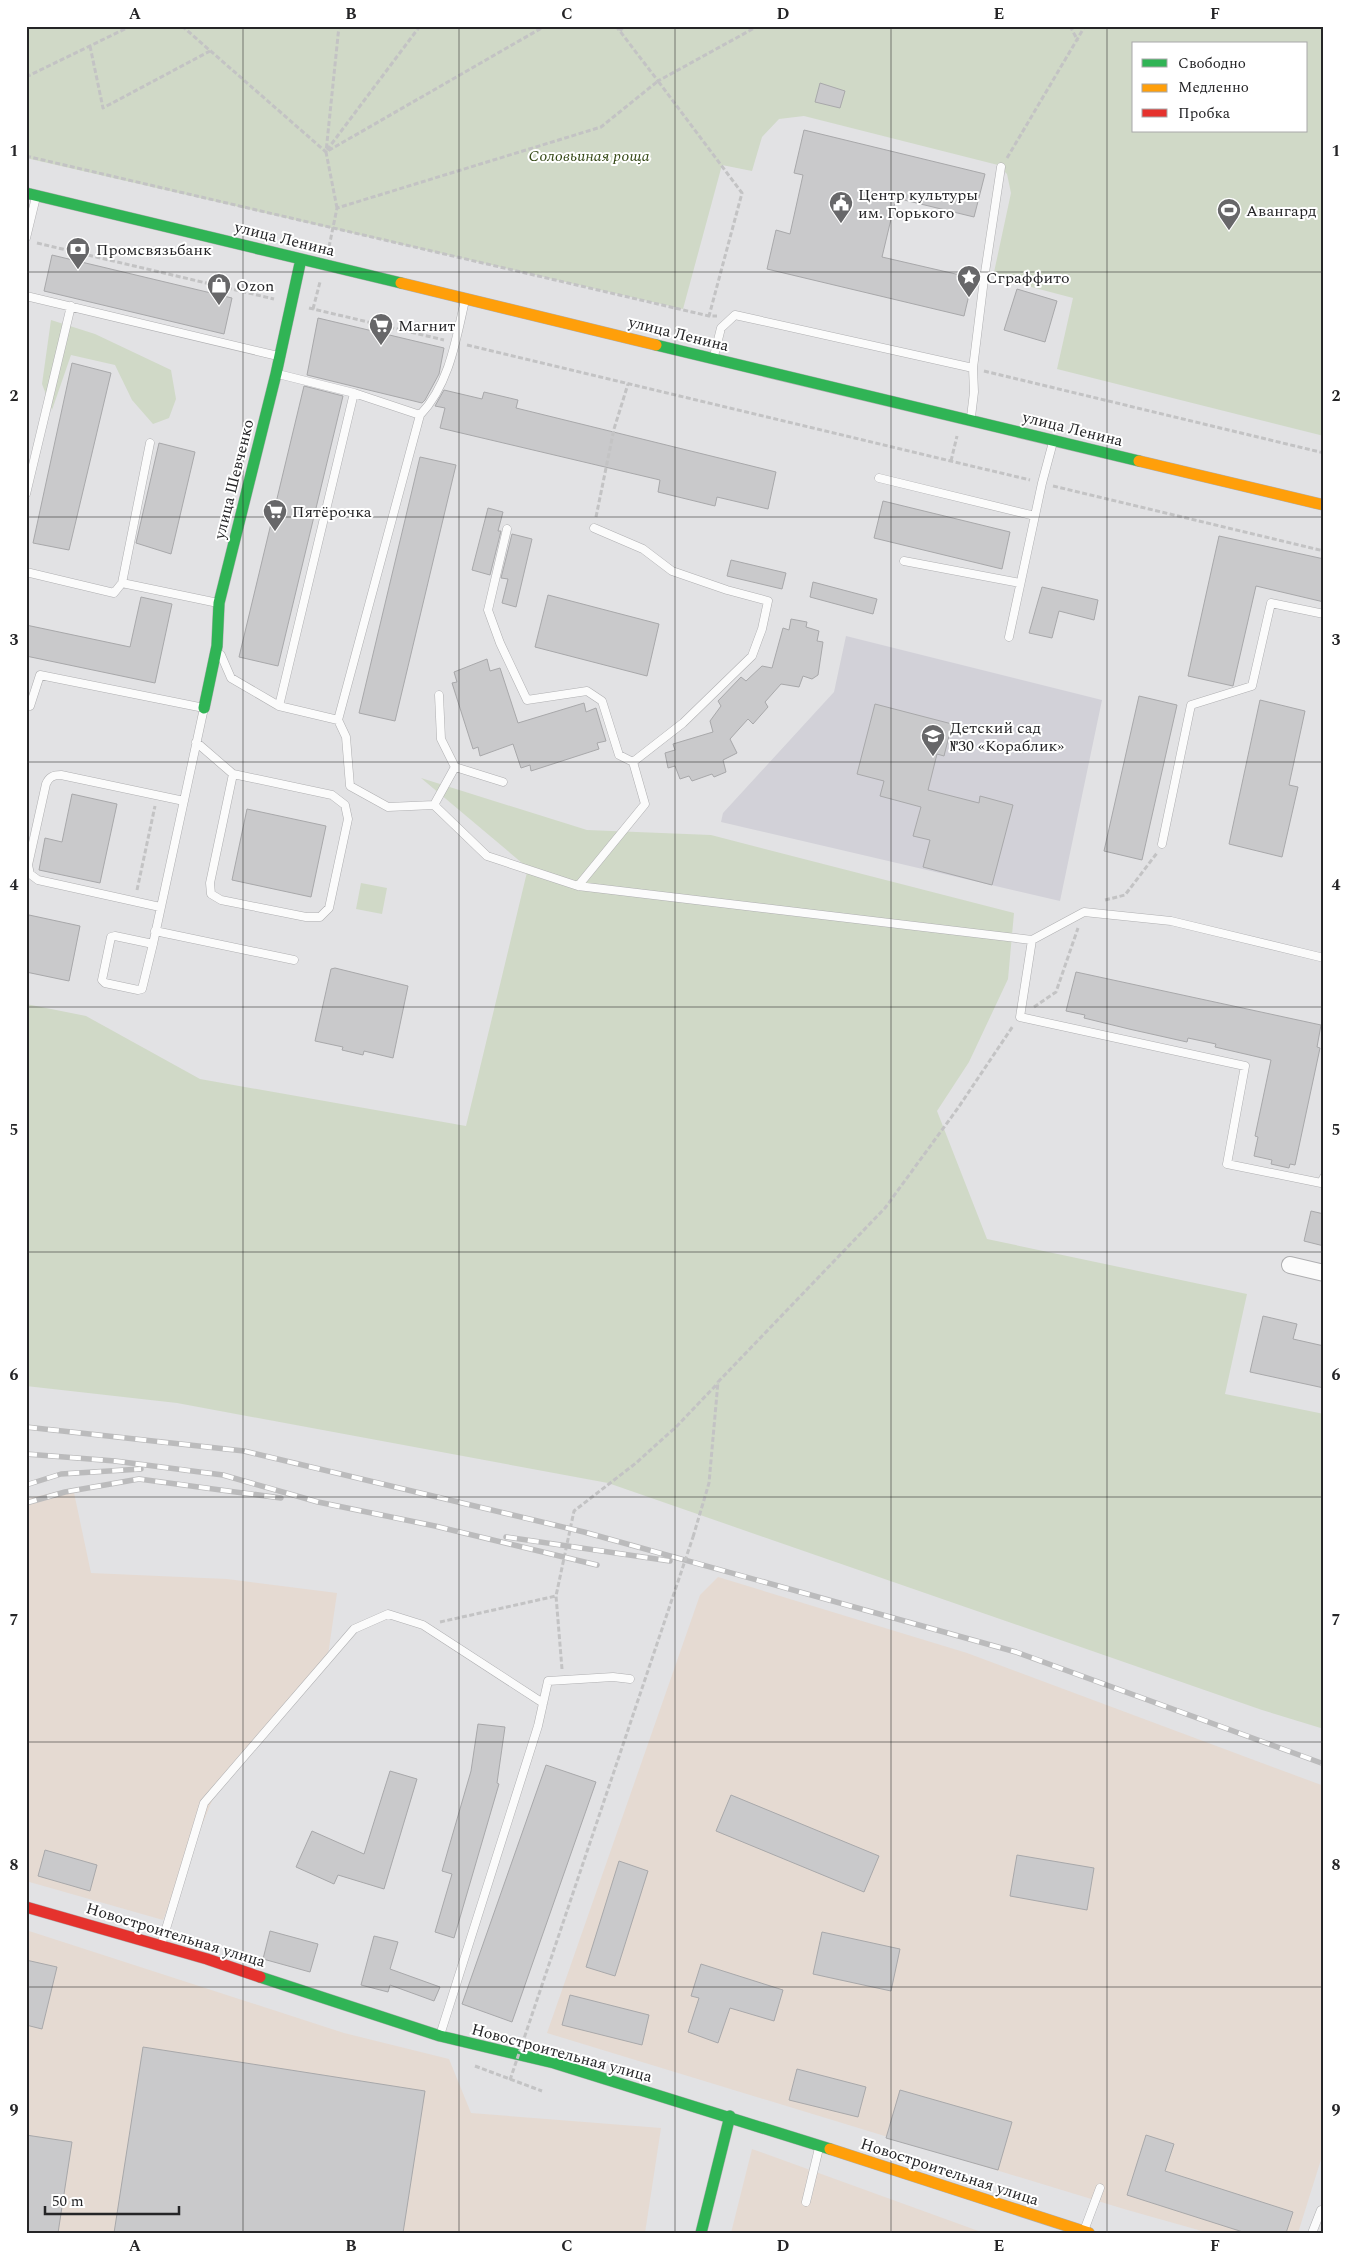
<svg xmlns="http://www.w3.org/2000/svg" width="1350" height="2259" viewBox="0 0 1350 2259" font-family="Spectral,serif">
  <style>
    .built { fill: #d2d1d8 }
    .industrial { fill: #e5dad2 }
    .green { fill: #d0d9c7; fill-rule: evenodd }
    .building { fill: #c9c9cb; stroke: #a8a8aa }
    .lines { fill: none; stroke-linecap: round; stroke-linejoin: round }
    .lane-casing { stroke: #afafb1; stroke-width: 9 }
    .street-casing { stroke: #afafb1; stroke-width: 18 }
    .fast-casing { stroke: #afafb1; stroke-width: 12 }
    .slow-casing { stroke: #afafb1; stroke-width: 12 }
    .jam-casing { stroke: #afafb1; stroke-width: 12 }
    .path { stroke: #c3c3c4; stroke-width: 3; stroke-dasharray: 5 2.5; stroke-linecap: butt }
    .lane { stroke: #fbfbfb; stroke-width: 8 }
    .street { stroke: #fbfbfb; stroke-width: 16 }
    .fast { stroke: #30b455; stroke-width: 11 }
    .slow { stroke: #ff9f0a; stroke-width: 11 }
    .jam { stroke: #e5322d; stroke-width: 11 }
    .rail-casing { stroke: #bbbbbc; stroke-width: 5.5 }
    .rail { stroke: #fff; stroke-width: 4; stroke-dasharray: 11; stroke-linecap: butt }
    .path-bridge { stroke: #c3c3c4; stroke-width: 3; stroke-dasharray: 5 2.5; stroke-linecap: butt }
    .grid { fill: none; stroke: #252527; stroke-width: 1; stroke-opacity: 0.55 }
    .labels { text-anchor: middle; stroke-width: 4; stroke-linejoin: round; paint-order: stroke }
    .park-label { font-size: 16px; font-style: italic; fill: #354916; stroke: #fff }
    .poi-label { font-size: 16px; fill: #252527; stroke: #fff; text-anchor: start }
    .street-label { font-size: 16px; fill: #252527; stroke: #fff }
    .neatline { fill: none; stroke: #252527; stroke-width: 2 }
    .grid-label { font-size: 16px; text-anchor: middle; font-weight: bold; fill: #252527 }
  </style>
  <rect width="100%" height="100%" fill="#e2e2e4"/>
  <!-- built -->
  <path class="built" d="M846 636 1102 700 1060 901 721 822 723 813 834 692Z"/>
  <!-- industrial -->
  <path class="industrial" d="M73 1488 91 1573 227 1579 337 1593 328 1655 218 1786 163 1920 26 1881V1499Z
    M718 1577 967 1653 1324 1786V2150L1298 2233H1209L1124 2209 547 2033 700 1595Z
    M26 1930 344 2033 449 2059 471 2113 661 2128 645 2233H26Z
    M752 2149 984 2233H731Z"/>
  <!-- green -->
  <path class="green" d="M26 26H1324V436L1057 369 1073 298 993 277 1011 193 1007 174 998 165 804 116 779 119 762 137 752 171 722 165 683 309 26 158ZM1134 44H1306V131H1134Z
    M51 320 95 334 171 370 176 399 169 418 153 424 132 400 115 365 71 355 52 410 42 384Z
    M421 778 587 830 711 835 1014 913 1008 979 969 1062 937 1111 987 1239 1247 1294 1225 1394 1324 1414V1729L1262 1710 608 1483 177 1403 26 1386V1004L86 1016 200 1079 466 1126 528 868Z
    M361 883 387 888 382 914 356 909Z"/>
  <!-- building -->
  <path class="building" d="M820 83 845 91 840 108 815 102Z
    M804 130 985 174 974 217 896 198 882 257 973 278 964 316 767 269 776 230 790 234 803 175 794 173Z
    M52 255 232 298 224 334 44 291Z
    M1017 289 1057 301 1045 342 1004 330Z
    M318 318 444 348 439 374 425 400 422 403 307 375Z
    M72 363 111 373 69 550 33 543Z
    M304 386 343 396 278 666 239 657Z
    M444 390 482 399 484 392 518 400 516 408 776 472 768 509 717 497 715 506 658 492 660 480 440 428 445 408 435 406Z
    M159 443 195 452 171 554 136 543Z
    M420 457 456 465 395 721 359 713Z
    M883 501 1010 532 1002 569 874 538Z
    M488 508 503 512 498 531H501L490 575 472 570Z
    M512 534 532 539 516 607 502 603 508 579 501 578Z
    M1219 536 1324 559V602L1256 586 1233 686 1188 676Z
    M731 560 786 573 782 589 727 576Z
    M813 582 877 599 873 614 810 597Z
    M1042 587 1098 600 1094 620 1059 611 1052 638 1029 633Z
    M548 595 659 624 647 676 535 647Z
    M141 597 172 604 155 683 26 656V625L130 647Z
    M791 619 807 622 806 627 819 631 817 641 823 642 818 675 812 679 803 676 799 687 781 684 765 702 768 707 753 724 748 719 730 739 737 753 723 760 726 772 714 777 712 774 692 781 689 776 680 779 675 766 668 768 665 753 675 750 673 744 713 732 710 721 721 706 718 701 741 677 746 681 762 666 772 668 783 628 789 630Z
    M487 659 490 671 500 668 518 723 584 703 586 712 596 708 606 741 597 743 599 749 531 771 530 765 521 768 513 744 480 756 478 747 473 749 452 683 457 682 454 672Z
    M1139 696 1177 705 1142 860 1104 851Z
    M1260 700 1305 711 1289 785 1298 787 1282 857 1229 844Z
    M875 704 952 724 944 756 937 754 928 790 979 803 980 796 1013 805 992 885 923 867 930 840 913 836 921 807 880 796 884 781 857 774Z
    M72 794 117 804 100 883 39 870 45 838 62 842Z
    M247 809 326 826 311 897 232 880Z
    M29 915 80 926 69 981 26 972V927Z
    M335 968 408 986 393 1058 364 1051 363 1055 342 1050 343 1047 315 1041 331 969Z
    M1076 972 1321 1025 1317 1047 1320 1048 1295 1165 1290 1164 1289 1168 1271 1164 1272 1160 1254 1156 1258 1137 1255 1136 1271 1060 1215 1047 1216 1044 1188 1038 1187 1042 1129 1029 1084 1018 1085 1015 1066 1011Z
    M1311 1211 1324 1214V1246L1304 1241Z
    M1263 1316 1297 1324 1293 1339 1324 1346V1388L1250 1372Z
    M478 1724 505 1727 497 1783 499 1784 454 1938 435 1932 452 1874 442 1871 471 1771Z
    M546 1765 596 1782 512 2022 462 2004Z
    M390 1771 417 1779 384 1889 338 1875 334 1884 296 1867 312 1831 364 1854Z
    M731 1795 879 1856 864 1892 716 1831Z
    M45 1850 97 1865 90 1891 38 1876Z
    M1017 1855 1094 1868 1087 1910 1010 1896Z
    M619 1861 648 1871 615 1976 586 1967Z
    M270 1931 318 1944 310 1972 263 1959Z
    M822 1932 900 1949 891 1991 813 1974Z
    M374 1936 398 1942 390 1969 440 1987 434 2001 390 1985 388 1992 361 1985Z
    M26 1960 57 1967 42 2029 26 2025Z
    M701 1964 783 1990 774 2021 730 2008 718 2043 688 2032 699 1998 691 1996Z
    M570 1995 649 2015 642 2045 562 2025Z
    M143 2047 425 2091 403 2233H114Z
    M797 2069 866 2087 858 2117 789 2100Z
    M900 2090 1012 2122 998 2170 886 2138Z
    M26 2135 72 2142 58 2233H26Z
    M1146 2135 1174 2144 1165 2171 1293 2212 1286 2233H1246L1127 2195Z"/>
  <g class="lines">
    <!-- lane casing -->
    <g class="lane-casing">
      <path id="lane" d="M26 238 36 197
        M26 296 278 356
        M465 300C456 340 449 385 420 415L338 720 346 737 350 786 388 807 434 805 487 856 578 886 1032 940 1084 912 1171 921 1324 958
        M714 356 721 328 735 315 973 368 974 392 971 417
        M973 368 984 279 1001 167
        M278 374 354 393 279 706 338 720
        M354 393 420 415
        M879 478 1035 516
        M26 494 71 306
        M507 529 488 610 500 643 527 700 587 691 602 701 619 755 633 762
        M904 561 1020 583
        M26 572 114 593 122 583 150 443
        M122 583 218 603
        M1009 637 1042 483 1053 442
        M221 655 231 678 279 706
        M439 695 441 739 455 767 503 782
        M30 706 40 675 204 708 153 944 115 936 111 937 102 980 105 983 138 990 142 989 153 944
        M196 742 233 774 332 795 345 805 348 819 329 908 320 917H306L221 900 211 894 210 883 233 774
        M434 805 455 767
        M1162 844 1191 705 1252 686 1271 603 1324 614
        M578 886 645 804 633 762 683 723 752 656 762 629 768 601 727 590 672 571 643 549 594 528
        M160 907 38 880 30 874 28 865 46 784C49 777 53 775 61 775L184 801
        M155 931 294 960
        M1032 940 1020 1017 1245 1066 1227 1164 1321 1183 1324 1177
        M162 1942 204 1803 354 1629 388 1614 423 1625 543 1703
        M441 2032 538 1726 548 1681 613 1677 630 1679
        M806 2202 819 2148
        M1085 2228 1100 2188
        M1312 2233 1321 2210 1324 2211"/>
    </g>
    <!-- street casing -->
    <g class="street-casing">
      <path id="street" d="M1290 1265 1324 1273"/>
    </g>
    <!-- fast casing -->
    <g class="fast-casing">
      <path id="fast" d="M26 193 401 283
        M656 345 1139 461
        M204 708 217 646 219 603 276 374 301 259
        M260 1977 440 2036 554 2063 830 2149
        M701 2233 730 2116"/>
    </g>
    <!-- slow casing -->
    <g class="slow-casing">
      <path id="slow" d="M401 283 656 345
        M1139 461 1324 505
        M830 2149 1089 2233"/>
    </g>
    <!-- jam casing -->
    <g class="jam-casing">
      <path id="jam" d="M26 1907 207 1959 260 1977"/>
    </g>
    <!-- path -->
    <path class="path" d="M182 26 326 152 339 26
      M616 26 658 81 758 26
      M1070 26 1078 41
      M620 31 624 26
      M90 46 103 108 210 51
      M26 77 131 26
      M327 150 420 26
      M26 156 709 316H717
      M1007 158 1085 26
      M337 208 326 152 545 26
      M37 243 274 299
      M329 247 337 208 601 127 658 81 742 193 709 316
      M309 308 444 340
      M313 309 320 282
      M467 345 1030 480
      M984 371 1324 453
      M951 461 957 436
      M1053 486 1324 551
      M596 517 614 429 628 384
      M137 890 155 806
      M1105 900 1125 895 1157 853
      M1034 1007 1056 992 1078 928
      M693 1537 709 1483 718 1382 885 1208 958 1108 1013 1026
      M440 1622 556 1596
      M562 1669 556 1596 574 1511 636 1463 677 1426 718 1383
      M475 2066 542 2091"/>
    <!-- lane -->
    <use href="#lane" class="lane"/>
    <!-- street -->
    <use href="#street" class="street"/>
    <!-- fast -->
    <use href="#fast" class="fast"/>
    <!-- slow -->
    <use href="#slow" class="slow"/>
    <!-- jam -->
    <use href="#jam" class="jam"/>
    <!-- rail casing -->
    <g class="rail-casing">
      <path id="rail" d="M26 1427 244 1451 584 1532 1016 1652 1324 1764
        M26 1454 115 1461 223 1475 318 1502 435 1526 597 1565
        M26 1485 61 1474 141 1469
        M26 1503 65 1492 139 1479 281 1498
        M506 1537 670 1561"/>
    </g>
    <!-- rail -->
    <use href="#rail" class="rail"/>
    <!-- path-bridge -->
    <path class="path-bridge" d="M510 2080 693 1537"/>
  </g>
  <!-- grid -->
  <path class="grid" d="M243 26V2233M459 26V2233M675 26V2233M891 26V2233M1107 26V2233M26 272H1324M26 517H1324M26 762H1324M26 1007H1324M26 1252H1324M26 1497H1324M26 1742H1324M26 1987H1324"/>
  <!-- icons -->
  <defs>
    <g id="civic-pin" transform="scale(1.25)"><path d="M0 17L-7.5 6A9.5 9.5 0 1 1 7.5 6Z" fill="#676769" stroke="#fff"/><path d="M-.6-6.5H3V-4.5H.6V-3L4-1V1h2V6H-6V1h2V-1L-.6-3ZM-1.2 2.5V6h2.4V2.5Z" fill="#fff"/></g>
    <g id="stadium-pin" transform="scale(1.25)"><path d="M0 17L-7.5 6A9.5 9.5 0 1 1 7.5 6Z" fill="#676769" stroke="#fff"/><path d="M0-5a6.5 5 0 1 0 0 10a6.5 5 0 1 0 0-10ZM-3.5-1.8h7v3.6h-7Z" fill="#fff"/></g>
    <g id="bank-pin" transform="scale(1.25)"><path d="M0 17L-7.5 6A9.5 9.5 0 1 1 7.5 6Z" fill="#676769" stroke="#fff"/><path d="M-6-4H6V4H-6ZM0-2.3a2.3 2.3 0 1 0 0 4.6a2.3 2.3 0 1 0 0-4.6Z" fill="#fff"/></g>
    <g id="sight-pin" transform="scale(1.25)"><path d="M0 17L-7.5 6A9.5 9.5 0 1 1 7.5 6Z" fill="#676769" stroke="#fff"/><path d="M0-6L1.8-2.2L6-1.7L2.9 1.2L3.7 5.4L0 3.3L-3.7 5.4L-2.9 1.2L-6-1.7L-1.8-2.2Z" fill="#fff"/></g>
    <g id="shop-pin" transform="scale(1.25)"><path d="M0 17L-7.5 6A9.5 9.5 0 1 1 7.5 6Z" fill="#676769" stroke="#fff"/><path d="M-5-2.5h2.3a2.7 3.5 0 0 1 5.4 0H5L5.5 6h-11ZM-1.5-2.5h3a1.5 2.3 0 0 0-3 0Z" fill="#fff"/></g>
    <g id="supermarket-pin" transform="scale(1.25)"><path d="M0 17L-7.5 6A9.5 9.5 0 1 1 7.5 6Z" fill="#676769" stroke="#fff"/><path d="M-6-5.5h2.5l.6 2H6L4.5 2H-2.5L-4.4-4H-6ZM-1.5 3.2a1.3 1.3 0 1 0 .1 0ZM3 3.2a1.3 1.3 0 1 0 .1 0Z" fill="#fff"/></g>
    <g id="school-pin" transform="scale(1.25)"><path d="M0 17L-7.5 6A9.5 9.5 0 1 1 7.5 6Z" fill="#676769" stroke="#fff"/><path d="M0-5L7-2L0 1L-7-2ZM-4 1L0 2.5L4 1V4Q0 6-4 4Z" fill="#fff"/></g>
  </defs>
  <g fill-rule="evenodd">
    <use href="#civic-pin" x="841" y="203"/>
    <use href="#stadium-pin" x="1229" y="210"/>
    <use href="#bank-pin" x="78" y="249"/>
    <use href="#sight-pin" x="969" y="277"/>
    <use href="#shop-pin" x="219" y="285"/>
    <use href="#supermarket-pin" x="381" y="325"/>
    <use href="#supermarket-pin" x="275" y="511"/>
    <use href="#school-pin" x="933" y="736"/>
  </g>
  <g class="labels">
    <!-- park labels -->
    <g class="park-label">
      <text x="589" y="161">Соловьиная роща</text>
    </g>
    <!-- poi labels -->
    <g class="poi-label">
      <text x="858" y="200">Центр культуры<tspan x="858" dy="18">им. Горького</tspan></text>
      <text x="1246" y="216">Авангард</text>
      <text x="96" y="255">Промсвязьбанк</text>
      <text x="986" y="283">Сграффито</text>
      <text x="236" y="291">Ozon</text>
      <text x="398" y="331">Магнит</text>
      <text x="292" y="517">Пятёрочка</text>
      <text x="950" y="733">Детский сад<tspan x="950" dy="18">№30 «Кораблик»</tspan></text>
    </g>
    <!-- street labels -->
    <g class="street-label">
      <text transform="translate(285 238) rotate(14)" y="6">улица Ленина</text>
      <text transform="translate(679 333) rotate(14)" y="6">улица Ленина</text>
      <text transform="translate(1073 428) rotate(14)" y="6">улица Ленина</text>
      <text transform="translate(233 479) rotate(-76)" y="6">улица Шевченко</text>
      <text transform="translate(176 1934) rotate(17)" y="6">Новостроительная улица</text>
      <text transform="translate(562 2052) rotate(15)" y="6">Новостроительная улица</text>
      <text transform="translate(950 2171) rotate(18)" y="6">Новостроительная улица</text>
    </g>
  </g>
  <!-- border -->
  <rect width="1350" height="2259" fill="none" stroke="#ffffff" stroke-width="55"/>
  <!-- legend -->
  <rect x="1132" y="42" width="175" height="90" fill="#ffffff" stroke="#a8a8a9"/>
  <rect x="1142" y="59" width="25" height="8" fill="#30b455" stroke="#a8a8a9"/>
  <text x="1178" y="68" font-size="15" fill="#252527">Свободно</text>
  <rect x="1142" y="84" width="25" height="8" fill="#ff9f0a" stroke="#a8a8a9"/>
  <text x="1178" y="92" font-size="15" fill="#252527">Медленно</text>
  <rect x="1142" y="109" width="25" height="8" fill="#e5322d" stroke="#a8a8a9"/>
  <text x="1178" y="118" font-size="15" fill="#252527">Пробка</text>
  <!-- scale -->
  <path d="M45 2206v8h134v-8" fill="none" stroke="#252527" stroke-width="2.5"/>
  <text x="52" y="2206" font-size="15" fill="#252527" stroke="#ffffff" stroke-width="4" paint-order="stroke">50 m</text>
  <rect x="28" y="28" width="1294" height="2204" class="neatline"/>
  <g class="grid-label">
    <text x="135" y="19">A</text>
    <text x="351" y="19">B</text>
    <text x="567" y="19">C</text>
    <text x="783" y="19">D</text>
    <text x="999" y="19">E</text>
    <text x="1215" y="19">F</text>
    <text x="14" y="156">1</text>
    <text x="1336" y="156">1</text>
    <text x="14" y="401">2</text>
    <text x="1336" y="401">2</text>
    <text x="14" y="645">3</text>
    <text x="1336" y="645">3</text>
    <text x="14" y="890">4</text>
    <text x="1336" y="890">4</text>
    <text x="14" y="1135">5</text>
    <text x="1336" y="1135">5</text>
    <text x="14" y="1380">6</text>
    <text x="1336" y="1380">6</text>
    <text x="14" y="1625">7</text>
    <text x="1336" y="1625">7</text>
    <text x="14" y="1870">8</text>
    <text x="1336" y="1870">8</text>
    <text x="14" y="2115">9</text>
    <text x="1336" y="2115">9</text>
    <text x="135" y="2251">A</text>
    <text x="351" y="2251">B</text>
    <text x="567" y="2251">C</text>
    <text x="783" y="2251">D</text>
    <text x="999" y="2251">E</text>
    <text x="1215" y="2251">F</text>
  </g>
</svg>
